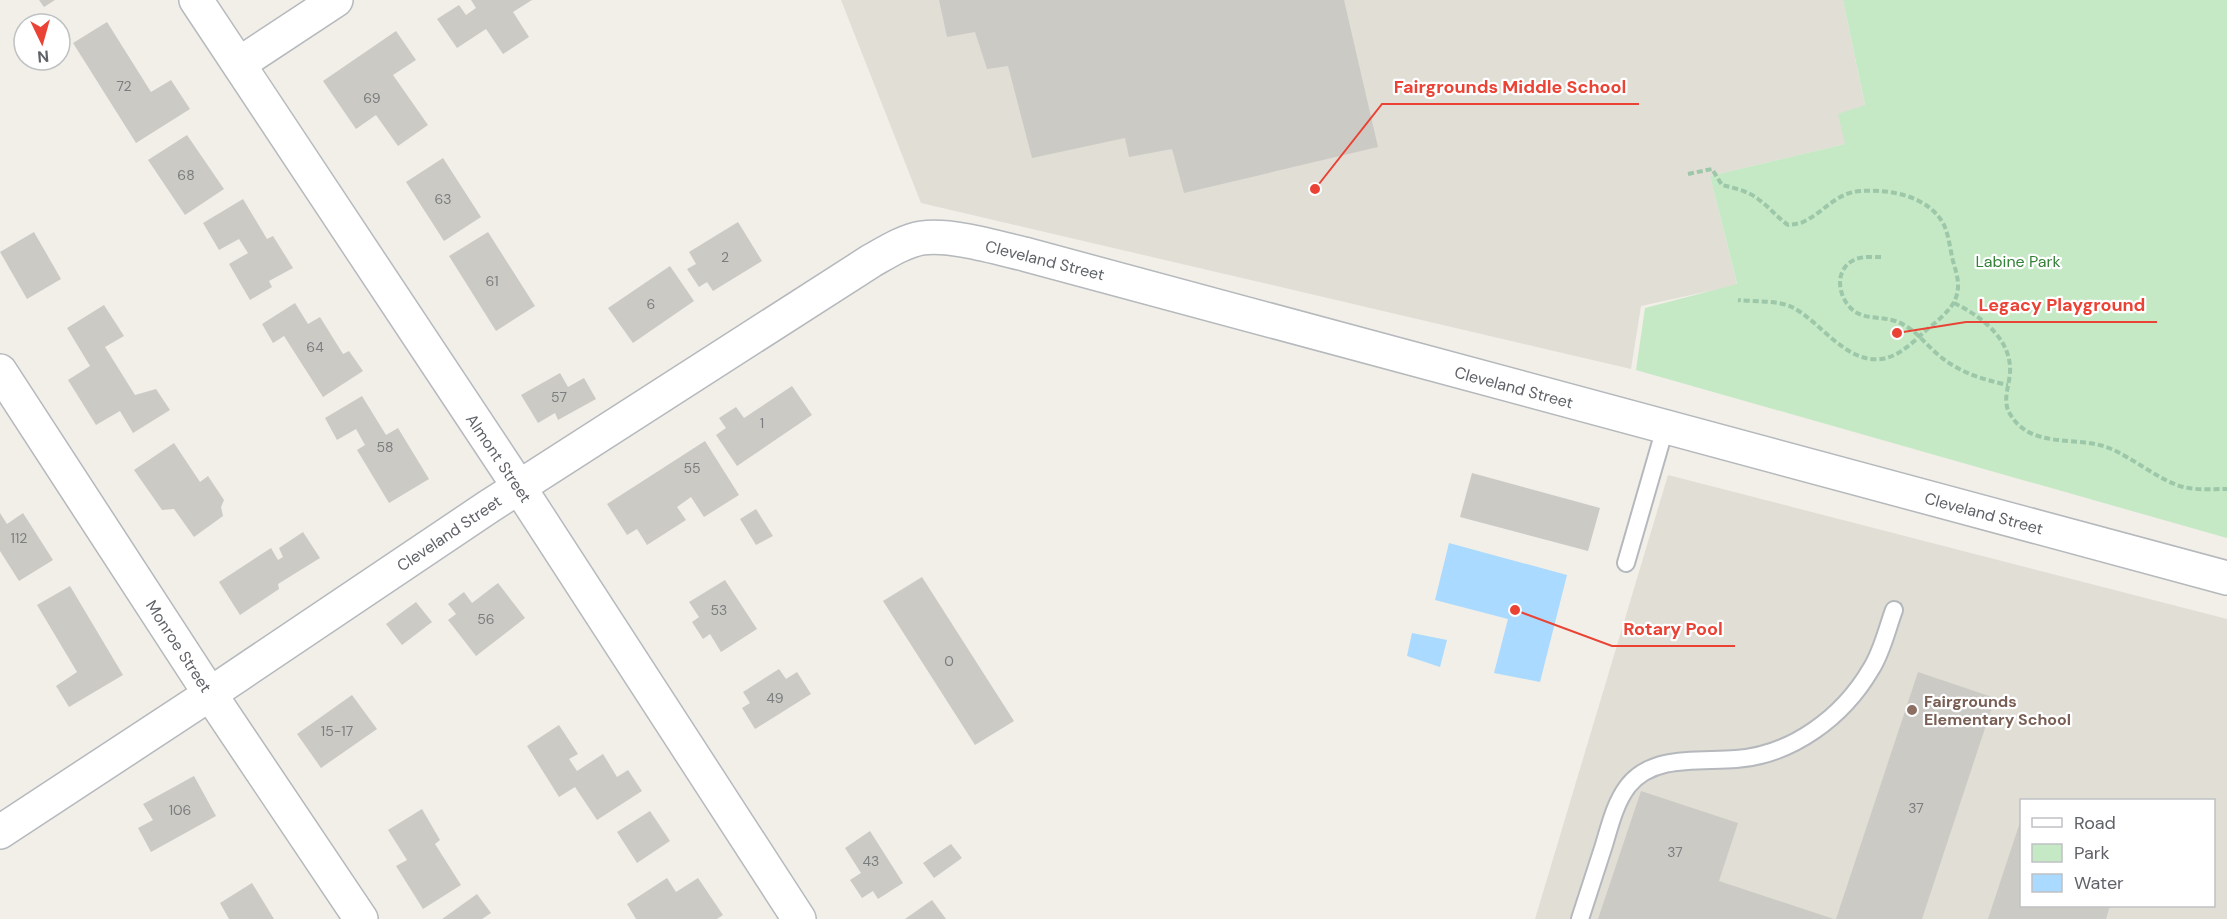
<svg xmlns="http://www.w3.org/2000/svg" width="2227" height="919" viewBox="0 0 2227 919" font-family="'DM Sans',sans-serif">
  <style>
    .education { fill: #e1ded6; fill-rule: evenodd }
    .green { fill: #c5e8c5 }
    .water { fill: #aadaff }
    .building { fill: #cccac5 }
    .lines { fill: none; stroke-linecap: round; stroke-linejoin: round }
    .lane-casing { stroke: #b5b8bc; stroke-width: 20 }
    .street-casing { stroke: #b5b8bc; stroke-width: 36 }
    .secondary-casing { stroke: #b6babf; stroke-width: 36 }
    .path { stroke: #9cc7a9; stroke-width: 4; stroke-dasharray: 6 3; stroke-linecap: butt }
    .lane { stroke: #fff; stroke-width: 16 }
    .street { stroke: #fff; stroke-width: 33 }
    .secondary { stroke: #fff; stroke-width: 33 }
    .education-dot { fill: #8d6e63; stroke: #fff; stroke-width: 2 }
    .labels { text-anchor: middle; stroke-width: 4.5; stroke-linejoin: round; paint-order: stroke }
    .number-label { font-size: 14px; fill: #7a7d7f }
    .street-label { font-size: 16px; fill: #5f6368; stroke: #fff }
    .park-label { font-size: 16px; fill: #348238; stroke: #fff }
    .education-label { font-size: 16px; font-weight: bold; fill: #785e54; stroke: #fff; text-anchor: start }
    .leader { fill: none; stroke: #ea4335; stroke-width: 2 }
    .callout-dot { fill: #ea4335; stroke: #fff; stroke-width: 2 }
    .callout-label { font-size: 18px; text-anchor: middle; font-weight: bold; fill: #ea4335; stroke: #fff; stroke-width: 4.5; stroke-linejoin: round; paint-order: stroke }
  </style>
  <rect width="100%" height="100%" fill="#f1efe8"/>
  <!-- education -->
  <path class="education" d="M841 0H1843L1865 106 1845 144 1710 176 1737 285 1641 306 1631 369 921 203Z
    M1668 475 2227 619V919H1535ZM2022 800H2214V906H2022Z"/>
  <!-- green -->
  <path class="green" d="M1843 0H2227V538L1636 370 1645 308 1737 284 1710 176 1845 144 1838 114 1865 105Z"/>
  <!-- water -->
  <path class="water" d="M1449 543 1567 575 1540 682 1494 673 1508 619 1435 600Z
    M1412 633 1447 640 1440 667 1407 656Z"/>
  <!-- building -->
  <path class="building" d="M39 0H55L44 7Z
    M471 0H532L513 12 529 37 503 54 486 29 457 48 437 19 459 5 466 15 476 8Z
    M939 0H1344L1378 147 1184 193 1172 149 1129 157 1125 138 1032 158 1008 66 987 69 975 32 947 37Z
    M107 22 151 92 171 80 190 109 136 143 73 43Z
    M396 31 416 60 393 75 428 125 398 146 376 115 356 129 323 81Z
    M187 135 224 189 185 215 148 160Z
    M443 158 481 217 444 241 406 182Z
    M243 199 267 239 273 236 293 268 269 281 272 287 250 300 229 264 248 253 239 239 219 250 203 223Z
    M738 222 762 261 713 291 707 282 699 287 687 269 696 264 689 252Z
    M34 232 61 279 27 299 0 252Z
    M488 232 535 306 496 331 449 256Z
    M670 266 694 301 633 343 608 308Z
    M295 303 308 324 320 317 343 354 349 351 363 371 323 397 284 336 273 343 262 324Z
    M104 305 124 336 105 347 135 395 156 389 170 410 133 433 120 411 96 425 68 380 90 366 67 328Z
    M560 373 568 387 584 378 596 399 558 420 555 413 538 423 521 395Z
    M792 386 812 415 737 466 716 435 726 428 719 418 736 407 744 418Z
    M362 396 386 435 398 428 429 479 389 503 357 450 365 445 356 429 337 440 325 418Z
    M705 441 739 495 704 517 691 497 677 507 686 520 647 545 637 529 627 535 607 504Z
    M174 443 200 482 208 476 224 500 221 507 223 516 194 537 174 509 162 510 134 470Z
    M1472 473 1600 508 1588 551 1460 517Z
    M756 509 773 536 756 545 740 519Z
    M0 513 7 524 23 513 53 560 19 581 0 551Z
    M303 532 320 558 278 584 279 589 240 615 219 582 271 548 278 560 283 557 279 548Z
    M922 577 1014 721 975 745 883 601Z
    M725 580 757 629 721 652 710 634 703 639 692 622 699 617 689 602Z
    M498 583 525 618 476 656 448 620 456 614 448 604 464 592 472 603Z
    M70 586 123 675 69 707 56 686 77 672 37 605Z
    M416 602 432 622 402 645 386 624Z
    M779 669 786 679 797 672 811 694 755 729 742 708 750 703 743 692Z
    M1918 672 1995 698 1922 919H1836Z
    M352 695 377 729 321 768 297 734Z
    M559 725 578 754 569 759 577 771 603 754 617 777 628 770 642 791 597 820 575 787 559 797 527 746Z
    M194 776 216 816 151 852 138 828 153 820 143 804Z
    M1641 791 1738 823 1719 881 1834 919H1598Z
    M422 809 440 840 435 844 461 885 423 909 396 866 407 860 388 830Z
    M650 811 670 841 637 863 617 832Z
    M2021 819 2022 906H2110L2106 919H1988Z
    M870 831 903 883 878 899 873 891 862 898 850 880 861 873 845 848Z
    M951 844 962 858 934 878 923 863Z
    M667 878 676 892 698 878 723 915 717 919H636L627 904Z
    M252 883 274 919H229L220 903Z
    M477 894 491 913 482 919H442Z
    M932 900 946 919H905Z"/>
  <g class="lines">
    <!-- lane casing -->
    <g class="lane-casing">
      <path id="lane" d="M1626 563 1665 428
        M1580 919C1588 894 1596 870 1604 845 1610 825 1615 803 1628 786 1653 754 1701 762 1736 759 1792 755 1843 717 1871 669 1882 652 1887 629 1894 610"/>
    </g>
    <!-- street casing -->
    <g class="street-casing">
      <path id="street" d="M239 64 336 0
        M0 371 210 694 361 919
        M0 832 210 694 488 507 871 261C887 252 904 241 922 238 951 234 995 247 1024 254L2227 578"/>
    </g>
    <!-- secondary casing -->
    <g class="secondary-casing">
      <path id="secondary" d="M196 0 519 487 799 919"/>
    </g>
    <!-- path -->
    <path class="path" d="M1688 174 1712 169 1722 185C1734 188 1748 191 1758 199 1769 207 1777 217 1788 225 1794 224 1800 224 1805 221 1825 211 1836 193 1860 191 1891 189 1929 196 1944 225 1949 236 1950 249 1953 261 1957 275 1961 286 1955 300 1949 313 1933 324 1923 333 1911 344 1898 357 1881 359 1845 363 1821 322 1792 307 1777 300 1755 302 1738 300
      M1881 257C1872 257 1862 256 1854 260 1833 270 1838 299 1854 311 1866 320 1884 316 1898 322 1913 328 1922 340 1934 351 1955 371 1980 379 2008 385
      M1954 303C1981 316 2012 339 2010 373 2009 387 2002 401 2010 414 2031 450 2076 435 2109 448 2133 458 2155 477 2177 485 2193 491 2211 489 2227 489"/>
    <!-- lane -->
    <use href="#lane" class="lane"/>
    <!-- street -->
    <use href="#street" class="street"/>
    <!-- secondary -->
    <use href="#secondary" class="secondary"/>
  </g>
  <!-- markers -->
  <circle class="education-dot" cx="1912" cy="710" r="6"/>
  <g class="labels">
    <!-- number labels -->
    <g class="number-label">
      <text x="124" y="91">72</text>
      <text x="372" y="103">69</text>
      <text x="186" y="180">68</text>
      <text x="443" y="204">63</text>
      <text x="725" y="262">2</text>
      <text x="492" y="286">61</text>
      <text x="651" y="309">6</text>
      <text x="315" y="352">64</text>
      <text x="559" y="402">57</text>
      <text x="762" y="428">1</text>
      <text x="385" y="452">58</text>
      <text x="692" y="473">55</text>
      <text x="19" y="543">112</text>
      <text x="719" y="615">53</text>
      <text x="486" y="624">56</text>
      <text x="949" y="666">0</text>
      <text x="775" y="703">49</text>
      <text x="337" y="736">15-17</text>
      <text x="1916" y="813">37</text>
      <text x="180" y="815">106</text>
      <text x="1675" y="857">37</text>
      <text x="871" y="866">43</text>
    </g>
    <!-- street labels -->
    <g class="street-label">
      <text transform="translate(1045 260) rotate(14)" y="6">Cleveland Street</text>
      <text transform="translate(1514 387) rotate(15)" y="6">Cleveland Street</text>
      <text transform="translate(499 458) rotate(56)" y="6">Almont Street</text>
      <text transform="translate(1984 513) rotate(15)" y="6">Cleveland Street</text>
      <text transform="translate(449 533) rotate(-34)" y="6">Cleveland Street</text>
      <text transform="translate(179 646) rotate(57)" y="6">Monroe Street</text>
    </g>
    <!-- park labels -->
    <g class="park-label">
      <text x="2018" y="267">Labine Park</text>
    </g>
    <!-- education labels -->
    <g class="education-label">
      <text x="1924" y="707">Fairgrounds<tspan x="1924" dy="18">Elementary School</tspan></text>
    </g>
  </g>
  <!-- callouts -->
  <path class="leader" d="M1315 189L1382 104H1639M1897 333L1966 322H2157M1515 610L1612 646H1735"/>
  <g class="callout-dot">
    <circle cx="1315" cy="189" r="6"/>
    <circle cx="1897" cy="333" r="6"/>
    <circle cx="1515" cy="610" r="6"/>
  </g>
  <g class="callout-label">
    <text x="1510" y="93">Fairgrounds Middle School</text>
    <text x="2062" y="311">Legacy Playground</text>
    <text x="1673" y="635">Rotary Pool</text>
  </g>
  <!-- legend -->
  <rect x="2020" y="799" width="195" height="108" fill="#ffffff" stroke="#bfc1c3" stroke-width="1.5"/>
  <rect x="2032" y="818" width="30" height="9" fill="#ffffff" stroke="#bfc1c3" stroke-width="1.5"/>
  <text x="2074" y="829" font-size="18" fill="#5f6368">Road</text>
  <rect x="2032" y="844" width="30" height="18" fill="#c5e8c5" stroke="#bfc1c3" stroke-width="1.5"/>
  <text x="2074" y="859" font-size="18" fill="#5f6368">Park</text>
  <rect x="2032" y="874" width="30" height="18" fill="#aadaff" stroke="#bfc1c3" stroke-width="1.5"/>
  <text x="2074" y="889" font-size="18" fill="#5f6368">Water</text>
  <!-- north arrow -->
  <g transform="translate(42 42) rotate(175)"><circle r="28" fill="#ffffff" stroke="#bfc1c3" stroke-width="1.5"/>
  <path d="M0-4.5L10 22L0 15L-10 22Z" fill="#ea4335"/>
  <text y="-9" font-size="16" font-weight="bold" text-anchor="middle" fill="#5f6368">N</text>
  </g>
</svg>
